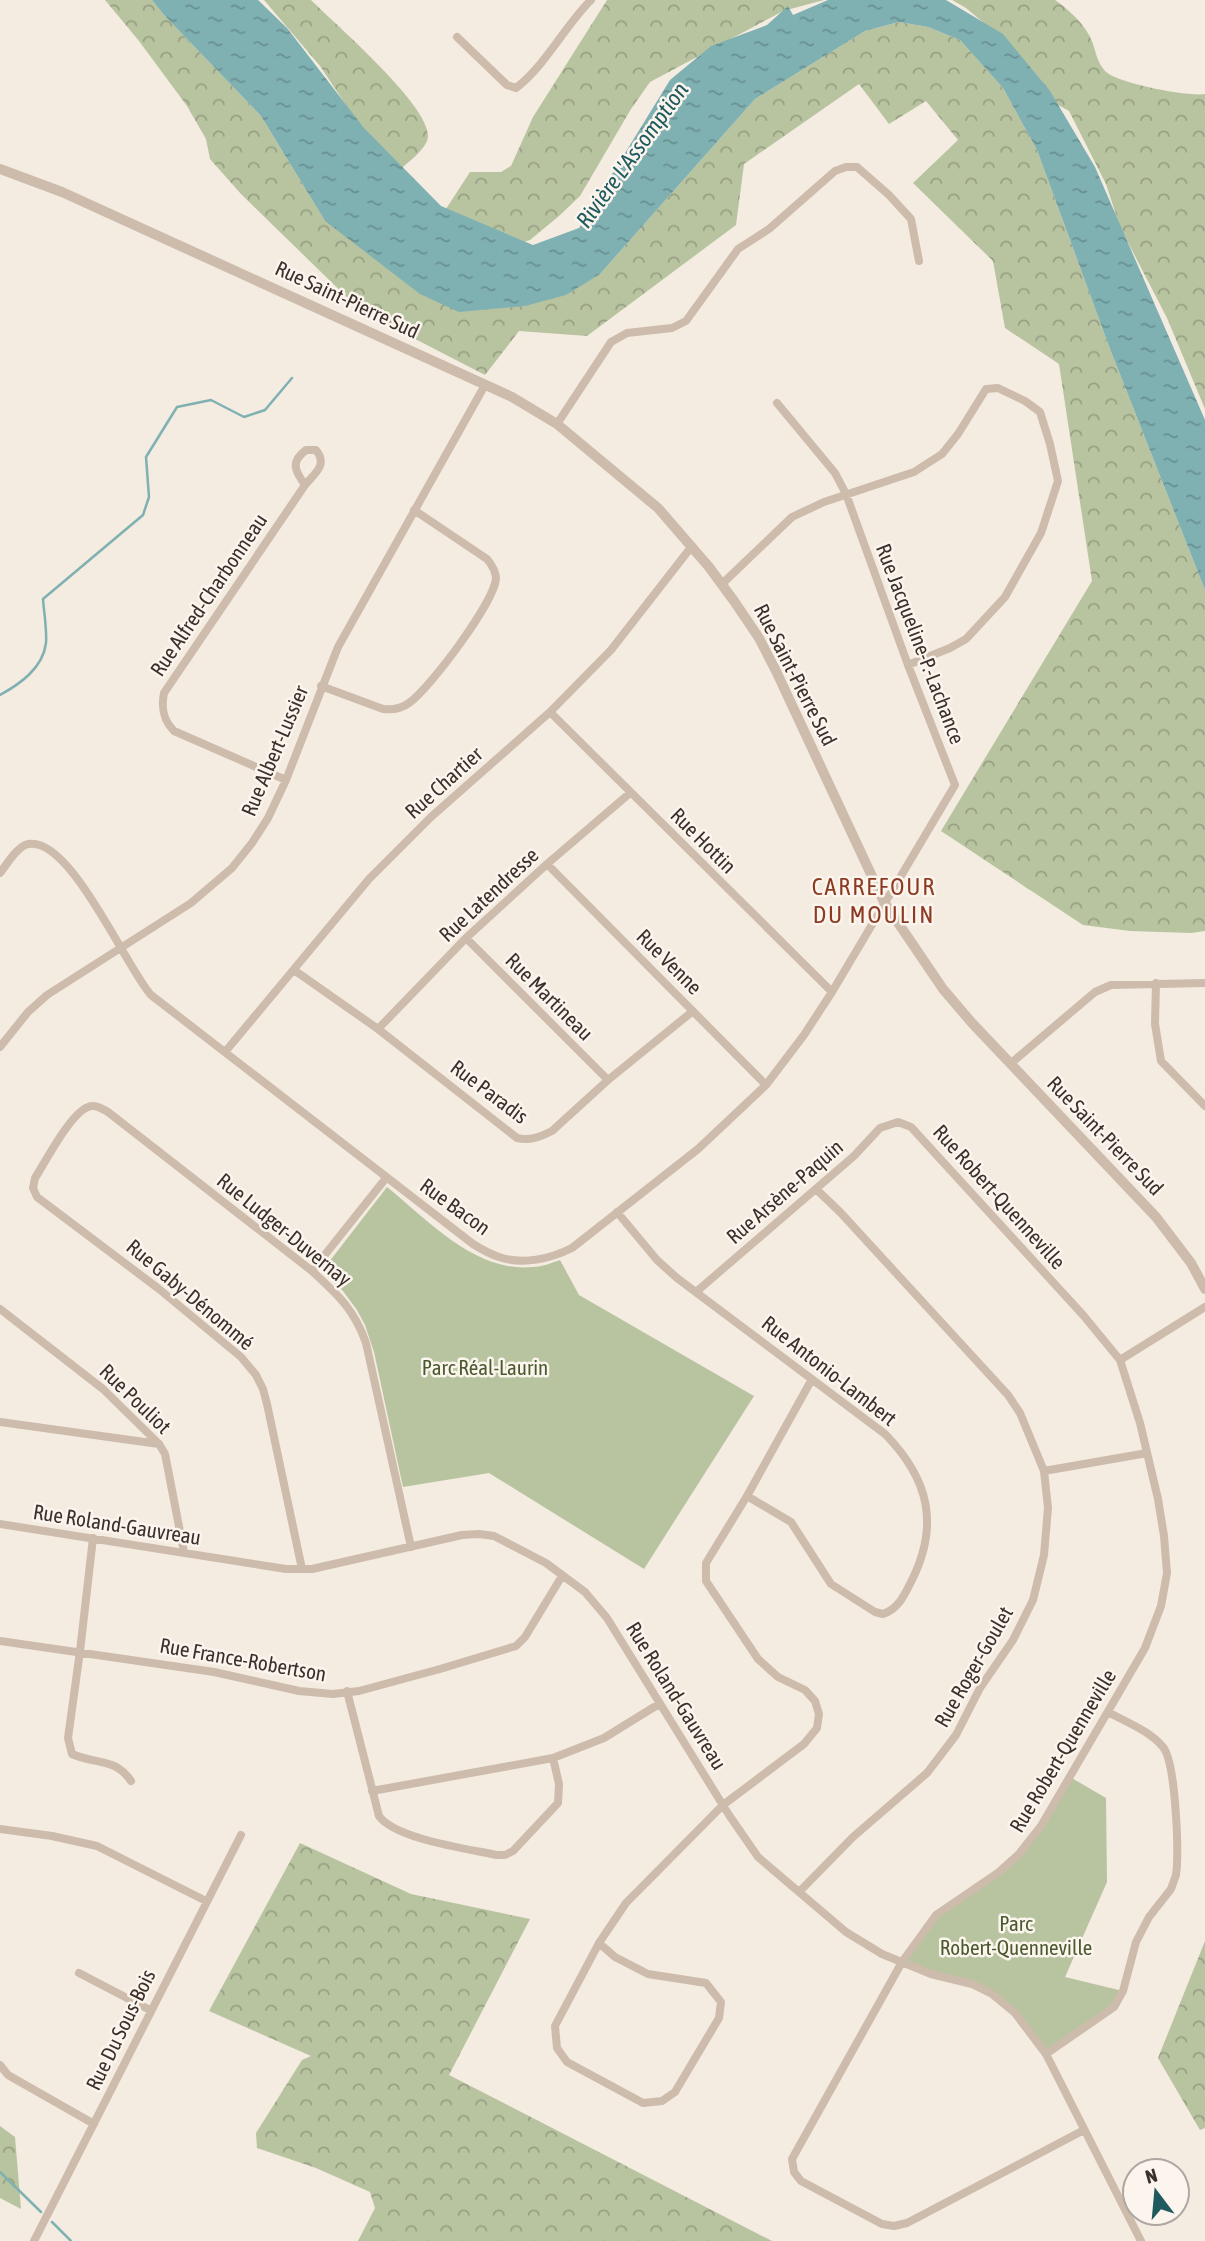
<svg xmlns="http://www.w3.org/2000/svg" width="1205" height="2241" viewBox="0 0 1205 2241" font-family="'Asap Condensed',sans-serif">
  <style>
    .forest { fill: url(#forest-crowns) }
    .park { fill: #b8c4a0 }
    .water { fill: url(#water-ripples) }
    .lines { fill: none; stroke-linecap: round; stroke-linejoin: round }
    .stream { stroke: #7fb0b2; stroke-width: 2.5 }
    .minor { stroke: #cdbbac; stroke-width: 8 }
    .tertiary { stroke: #cdbbac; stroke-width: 10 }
    .labels { text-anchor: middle; stroke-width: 5; stroke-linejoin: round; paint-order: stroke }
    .street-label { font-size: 21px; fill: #3b302b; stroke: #fbf5ee }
    .park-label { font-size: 21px; fill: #4a5a2e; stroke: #fbf5ee }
    .water-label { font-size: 23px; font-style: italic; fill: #1f5a5e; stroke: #fbf5ee }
    .quarter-label { font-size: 24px; letter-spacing: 2px; fill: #8c3b22; stroke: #fbf5ee }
  </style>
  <defs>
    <pattern id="forest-crowns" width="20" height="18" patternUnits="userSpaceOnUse" patternTransform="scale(1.75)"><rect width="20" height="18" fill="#b8c4a0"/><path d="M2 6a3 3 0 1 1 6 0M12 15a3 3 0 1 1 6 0" fill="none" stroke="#97a083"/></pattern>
    <pattern id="water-ripples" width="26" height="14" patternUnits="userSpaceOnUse" patternTransform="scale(1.75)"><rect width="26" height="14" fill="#7fb0b2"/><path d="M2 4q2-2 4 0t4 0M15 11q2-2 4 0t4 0" fill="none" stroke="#699091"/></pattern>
  </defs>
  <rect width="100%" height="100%" fill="#f4ebe1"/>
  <!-- forest -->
  <path class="forest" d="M105 0H152L164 15 261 116 325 221 600 274 755 99 865 31 899 22 928 27 960 40 1003 88 1037 150 1110 349 1205 590V931L1191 933 1130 931 1083 925 941 831 1092 581 1059 364 1005 328 993 261 913 183 958 140 926 101 889 124 859 84 744 164 736 225 587 336 519 331 485 375 361 311 241 194 210 159 206 139 187 106 139 41Z
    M264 0H311C335 24 429 105 428 136 428 148 409 161 401 169L358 123 320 66Z
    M607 0H824L783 11 650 82 631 109 580 196 559 216 530 240 506 248 444 212 470 172H501L511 166 533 117Z
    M952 0H1055C1067 8 1082 22 1089 35 1096 47 1095 60 1105 71 1116 83 1188 97 1205 94V409L1167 318 1120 227 1106 184 1069 111 1053 102 1010 45 966 8Z
    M300 1843 411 1894 530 1919 449 2075 772 2241H358L375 2208 370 2192 316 2168 257 2148 256 2133 302 2060 311 2056 209 2011Z
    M1205 1941V2128L1200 2130 1158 2058Z
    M0 2126 15 2137 21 2209 0 2198Z"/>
  <!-- park -->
  <path class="park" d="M387 1187C428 1220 475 1273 533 1267 542 1267 551 1263 560 1260L579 1295 754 1396 644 1569 489 1473 403 1487 374 1352 365 1325 357 1310 343 1291 322 1271Z
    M1070 1777 1106 1798 1107 1882 1065 1977 1123 1991 1114 2007 1046 2054 1033 2035 992 1994 902 1962 936 1915 1019 1854Z"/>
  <!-- water -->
  <path class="water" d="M152 0H258L287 28 364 128 441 206 533 245 579 228 670 80 711 46 767 25 788 6 793 15 828 0H946L1003 34 1050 91 1095 167 1205 420V590L1110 349 1037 150 1003 88 960 40 928 27 899 22 865 31 755 99 600 274 566 295 525 306 459 312 420 294 325 221 261 116 164 15Z"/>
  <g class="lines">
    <!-- stream -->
    <path class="stream" d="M0 695C20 684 43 668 46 643 47 629 44 613 43 599L143 515 149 497 146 457 177 407 211 400 244 417 265 410 292 378
      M0 2172 41 2212
      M52 2222 71 2241"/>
    <!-- minor -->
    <path class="minor" d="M457 37 507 85 516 88C546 65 564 27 591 0
      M557 424 611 342 627 333 672 328 686 321 738 249 769 229 835 171 846 167H857L889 195 911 219 919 261
      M722 584 792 517 824 502 914 472 942 454 958 434 986 389 998 388 1025 401 1040 412 1050 444 1058 481 1041 533 1005 597 966 639 950 648 908 665
      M321 686 383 709C393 710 401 709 409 703 430 688 493 604 496 579 496 571 492 565 487 559L414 510
      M550 712 832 992
      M286 780 174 731C163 720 161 708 164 693L305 485C315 473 328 465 316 450H306C290 462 295 471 305 485
      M547 864 766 1085
      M0 873C7 864 15 850 25 845 68 829 127 970 151 995L473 1244C481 1249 490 1254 499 1257 523 1265 550 1259 572 1248L698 1149 766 1085 804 1035 832 992 955 785 908 665 846 494 835 473 777 403
      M466 938 608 1080
      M294 970 378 1029 517 1138C530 1141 540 1137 552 1131L608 1080 693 1011
      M1156 983 1155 1024 1161 1061 1205 1106
      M378 1029 466 938 547 864 630 793
      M0 1047 28 1012 47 995 191 903 232 868 252 843 268 818 286 780 338 647 485 385
      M225 1052 369 879 431 817 550 712 611 650 692 546
      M1010 1064 1095 992 1111 985 1205 983
      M617 1212 657 1260 677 1278 885 1434C929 1479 940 1525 911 1582 904 1596 898 1609 883 1614L875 1612 831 1584 791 1522 747 1496
      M312 1271 386 1178
      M696 1292 854 1156 880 1128 898 1122 911 1127 1083 1315 1120 1360 1140 1423 1158 1499 1164 1536 1167 1573 1161 1606 1145 1648 1041 1826 1019 1854 999 1872 936 1915 902 1962 792 2159 794 2172 801 2181 882 2224 894 2226 907 2223 1084 2130
      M0 1309 103 1389 159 1444 165 1454 184 1552
      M1120 1360 1205 1307
      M0 1422 159 1444
      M1044 1471 1147 1453
      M0 1524 286 1569H312L462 1535 479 1534 494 1536 546 1563 585 1592 607 1618 729 1815 758 1857 846 1932 882 1954 931 1974 972 1984 992 1994 1015 2013 1046 2054 1141 2241
      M93 1538 80 1651 68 1738 72 1754C96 1765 115 1757 131 1781
      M302 1569 267 1404 263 1389 256 1375 241 1357 159 1289 37 1197 33 1188 35 1178C45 1163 74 1105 93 1106 99 1106 104 1110 108 1112L312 1271C338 1295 354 1309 366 1343L411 1547
      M0 1641 214 1672 299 1691 333 1694 359 1691 440 1669 516 1646 525 1637 562 1576
      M347 1691 379 1816C395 1839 469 1849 497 1855H505L513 1851 558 1803 559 1784 553 1758
      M372 1791 553 1758 604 1738 659 1704
      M0 1829 52 1836 97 1846 206 1901
      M800 1891 853 1837 927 1773 956 1735 980 1688 1013 1640 1033 1600 1044 1555 1048 1508 1044 1471 1020 1413 1008 1395 840 1212 816 1189
      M599 1943 615 1957 648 1974 706 1983 721 2002 719 2018 675 2092 662 2101 643 2103 567 2062 557 2048 555 2026 599 1943 626 1903 723 1805 804 1744 817 1728 819 1714 815 1701 805 1690 778 1677 758 1659 706 1581V1563L747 1496 812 1379
      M79 1973 150 2010
      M1046 2054 1114 2007 1123 1991 1136 1942 1149 1917 1171 1889 1176 1875C1179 1853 1176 1763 1163 1747 1150 1731 1126 1722 1108 1712
      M0 2065 8 2075 94 2124
      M34 2241 241 1835"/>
    <!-- tertiary -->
    <path class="tertiary" d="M0 169 62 192 512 397 557 424 658 508 709 567 734 601 759 638 776 671 884 902 943 989 972 1023 1156 1217 1191 1263 1205 1289"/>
  </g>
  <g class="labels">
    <!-- street labels -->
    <g class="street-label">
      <text transform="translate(347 300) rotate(25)" y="7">Rue Saint-Pierre Sud</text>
      <text transform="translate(209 595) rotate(-56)" y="7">Rue Alfred-Charbonneau</text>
      <text transform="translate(920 644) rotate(69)" y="7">Rue Jacqueline-P.-Lachance</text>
      <text transform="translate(795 675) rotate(63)" y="7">Rue Saint-Pierre Sud</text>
      <text transform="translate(275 751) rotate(-67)" y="7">Rue Albert-Lussier</text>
      <text transform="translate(444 783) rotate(-42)" y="7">Rue Chartier</text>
      <text transform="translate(703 841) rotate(45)" y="7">Rue Hottin</text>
      <text transform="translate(489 895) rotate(-43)" y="7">Rue Latendresse</text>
      <text transform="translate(669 962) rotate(45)" y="7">Rue Venne</text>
      <text transform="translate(549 997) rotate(45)" y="7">Rue Martineau</text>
      <text transform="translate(489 1092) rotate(37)" y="7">Rue Paradis</text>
      <text transform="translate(1105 1136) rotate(46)" y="7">Rue Saint-Pierre Sud</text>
      <text transform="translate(785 1192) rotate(-41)" y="7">Rue Arsène-Paquin</text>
      <text transform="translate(999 1197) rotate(48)" y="7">Rue Robert-Quenneville</text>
      <text transform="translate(455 1207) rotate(36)" y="7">Rue Bacon</text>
      <text transform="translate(284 1230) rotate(39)" y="7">Rue Ludger-Duvernay</text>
      <text transform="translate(190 1295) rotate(40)" y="7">Rue Gaby-Dénommé</text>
      <text transform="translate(829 1371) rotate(38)" y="7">Rue Antonio-Lambert</text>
      <text transform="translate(135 1399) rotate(44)" y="7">Rue Pouliot</text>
      <text transform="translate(117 1525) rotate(9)" y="7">Rue Roland-Gauvreau</text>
      <text transform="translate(243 1660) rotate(10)" y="7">Rue France-Robertson</text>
      <text transform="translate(974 1667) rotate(-60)" y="7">Rue Roger-Goulet</text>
      <text transform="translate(676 1696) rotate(58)" y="7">Rue Roland-Gauvreau</text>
      <text transform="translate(1063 1751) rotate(-59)" y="7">Rue Robert-Quenneville</text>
      <text transform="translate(121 2030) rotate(-64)" y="7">Rue Du Sous-Bois</text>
    </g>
    <!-- park labels -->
    <g class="park-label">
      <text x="485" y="1375">Parc Réal-Laurin</text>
      <text x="1016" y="1931">Parc<tspan x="1016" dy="24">Robert-Quenneville</tspan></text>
    </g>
    <!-- water labels -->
    <g class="water-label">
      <text transform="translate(632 155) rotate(-54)" y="8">Rivière L'Assomption</text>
    </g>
    <!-- quarter labels -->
    <g class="quarter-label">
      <text x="874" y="895">CARREFOUR<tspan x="874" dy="28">DU MOULIN</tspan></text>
    </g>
  </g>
  <!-- north arrow -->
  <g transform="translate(1156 2192) rotate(344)"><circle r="33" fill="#fbf5ee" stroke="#aea6a0" stroke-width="2"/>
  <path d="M0-5L12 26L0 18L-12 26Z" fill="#1f5a5e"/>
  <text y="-10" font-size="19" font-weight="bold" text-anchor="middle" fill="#3b302b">N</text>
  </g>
</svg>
